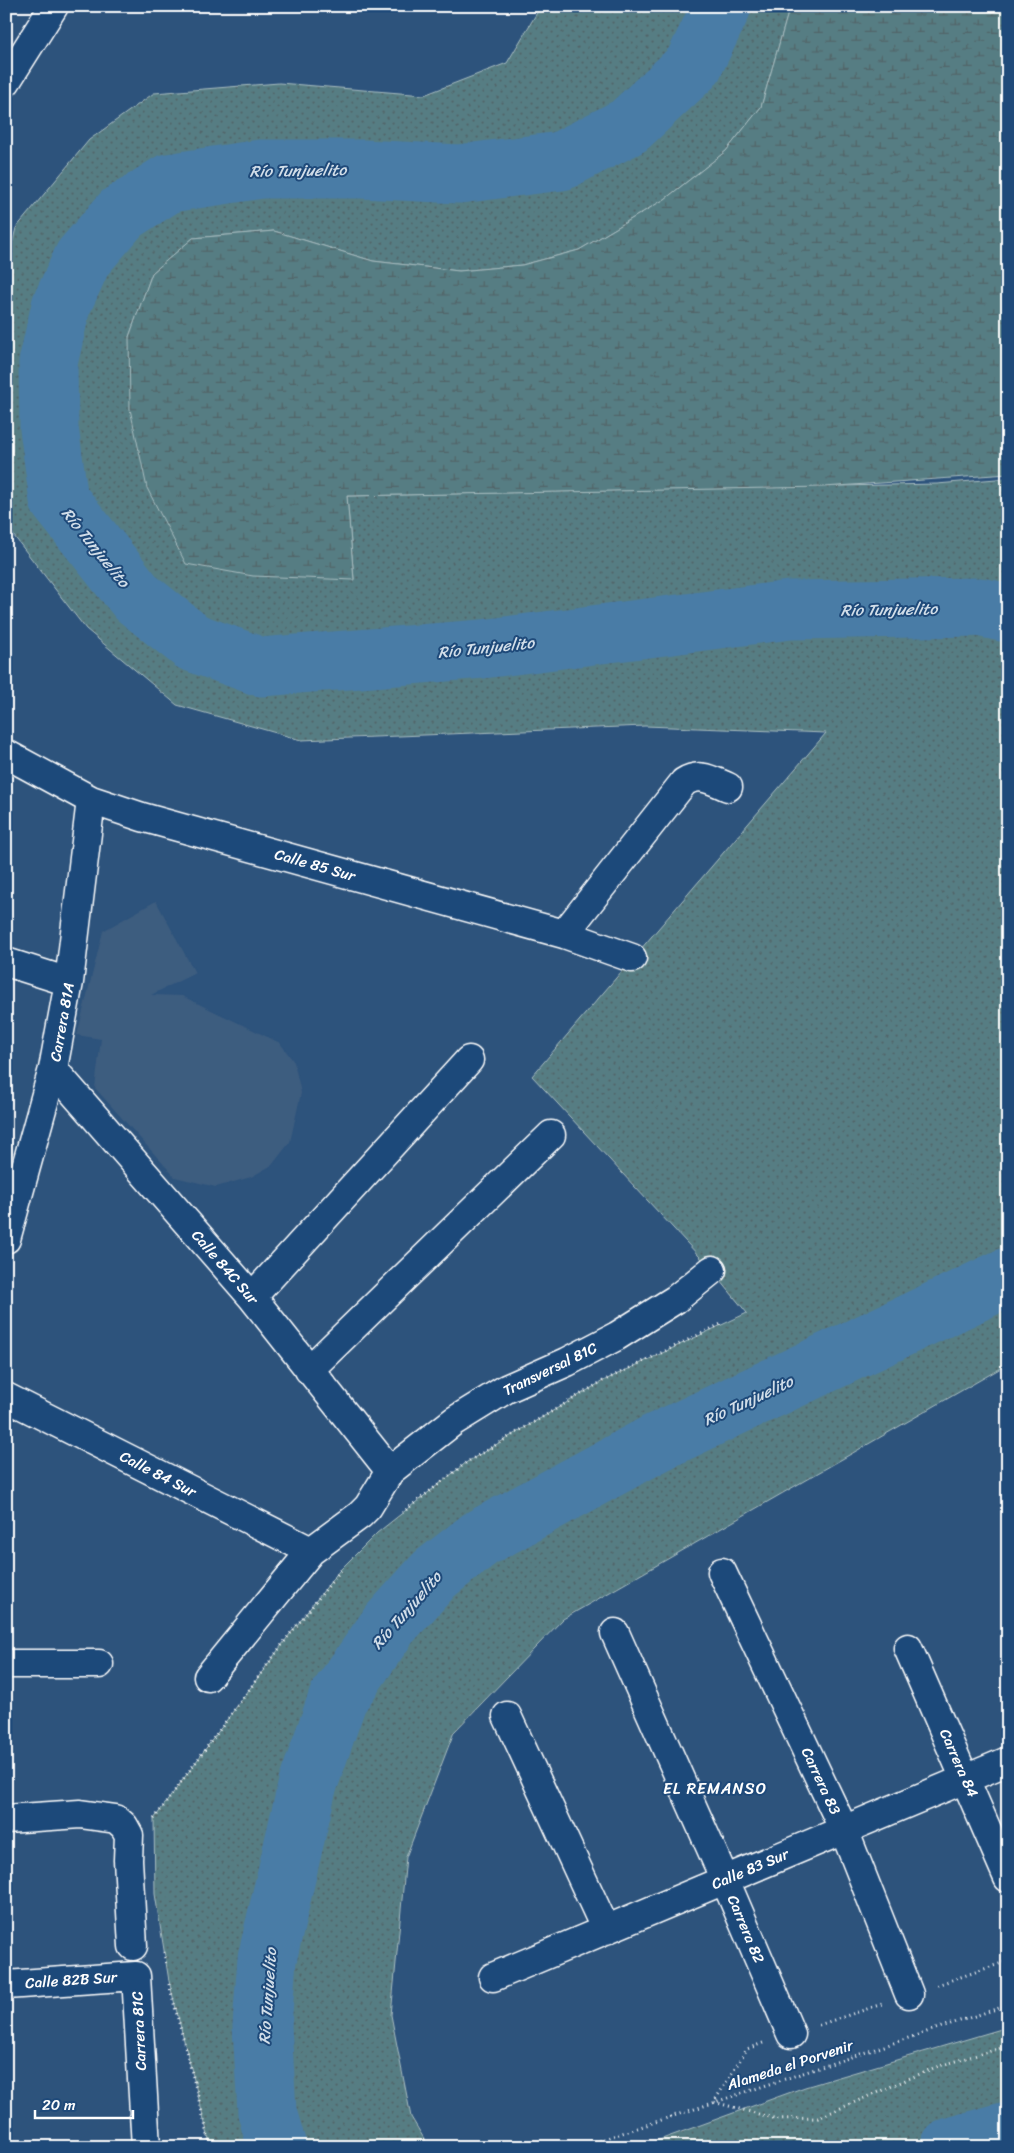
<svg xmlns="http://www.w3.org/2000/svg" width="1014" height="2153" viewBox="0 0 1014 2153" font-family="Sriracha,sans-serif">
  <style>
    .built { fill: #3e5d7f }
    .grass { fill: url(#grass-dots); stroke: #aabec1 }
    .wetland { fill: url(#wetland-marsh); stroke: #aabec1 }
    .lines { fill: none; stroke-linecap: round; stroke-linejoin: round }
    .river { stroke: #497ca6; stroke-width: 59 }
    .minor-casing { stroke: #fff; stroke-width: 31 }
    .path { stroke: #fff; stroke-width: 3; stroke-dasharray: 1 4; stroke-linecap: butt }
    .minor { stroke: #1f4a7a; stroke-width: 28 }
    .labels { text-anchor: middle; stroke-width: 4; stroke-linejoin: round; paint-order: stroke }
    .street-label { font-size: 15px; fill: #fff; stroke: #1f4a7a }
    .water-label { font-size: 16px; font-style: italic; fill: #d2dee9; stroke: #1f4a7a }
    .neighbourhood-label { font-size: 16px; letter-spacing: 1px; fill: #fff; stroke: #1f4a7a }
  </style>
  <defs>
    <pattern id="grass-dots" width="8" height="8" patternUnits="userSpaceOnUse" patternTransform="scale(1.25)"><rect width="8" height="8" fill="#567d83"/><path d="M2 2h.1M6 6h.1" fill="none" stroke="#516468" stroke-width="1.8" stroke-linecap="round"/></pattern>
    <pattern id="wetland-marsh" width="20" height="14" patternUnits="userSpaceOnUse" patternTransform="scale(1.25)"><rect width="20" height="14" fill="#567d83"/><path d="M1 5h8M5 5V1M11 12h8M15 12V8" fill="none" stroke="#516468"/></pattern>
  </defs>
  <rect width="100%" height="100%" fill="#2d537c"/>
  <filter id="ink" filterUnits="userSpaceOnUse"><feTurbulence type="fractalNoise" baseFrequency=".02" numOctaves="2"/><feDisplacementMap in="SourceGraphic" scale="10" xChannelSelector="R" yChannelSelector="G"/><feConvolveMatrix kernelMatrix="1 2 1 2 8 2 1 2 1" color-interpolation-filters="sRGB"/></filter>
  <g filter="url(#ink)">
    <!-- built -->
    <path class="built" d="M156 901 195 973 151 995 182 996 280 1043 294 1062 301 1093 290 1142 272 1165 251 1177 216 1187 175 1177 95 1088 101 1039 77 1035 103 931Z"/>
    <!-- grass -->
    <path class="grass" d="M541 6H790L761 107 726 151 665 199 579 250 522 265 459 271 373 261 274 231 193 238 152 273 129 337 354 579 347 496 937 484 1008 478V1364L563 1619 454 1732 406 1857 391 2015 411 2117 429 2147H211L169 1981 155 1894 154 1819 290 1634 339 1571 377 1533 467 1462 603 1381 747 1313 712 1270 532 1076 826 733 645 726 301 740 177 705 86 629 10 531 6 516V268L16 228 89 140 154 93 279 83 424 95 507 63Z
      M1008 2027V2147H640L805 2087Z"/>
    <!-- wetland -->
    <path class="wetland" d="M790 6H1008V474L824 487 347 496 354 580 253 576 186 564 147 488 130 409 129 337 152 273 193 238 274 231 373 261 459 271 522 265 579 250 665 199 726 151 761 107Z"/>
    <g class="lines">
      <!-- river -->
      <path class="river" d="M722 6 693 66 629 126 561 161 459 174 362 169H261L169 183 122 213 83 258 61 306 48 363 49 428 59 500 137 598 192 642 261 667 482 649 790 610 979 607 1008 613
        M277 2147 267 2112 262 2026 267 1959 307 1787 338 1698 389 1625 435 1574 481 1538 656 1443 1008 1277
        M950 2147 1008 2131"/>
      <!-- minor casing -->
      <g class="minor-casing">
        <path id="minor" d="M6 82 54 6
          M6 754 91 800 142 817 564 934 632 958
          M564 934 684 782C700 772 711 780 728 787
          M6 962 69 982
          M53 1069 252 1297 390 1471
          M6 1239 53 1069 69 982 91 800
          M252 1297 469 1060
          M309 1370 551 1135
          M6 1397 311 1551
          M722 1572 844 1830 909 1994
          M615 1633 725 1880 791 2034
          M908 1648 1008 1878
          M6 1664H99
          M208 1677 311 1551 360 1515 368 1507 390 1471 454 1421 506 1389 567 1362 617 1336 676 1299 712 1270
          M507 1716 606 1930
          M6 1819 80 1814 116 1819 124 1826 129 1835 128 1860 133 1946
          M493 1977 1008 1761
          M6 1985 136 1976 146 2147"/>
      </g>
      <!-- path -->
      <path class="path" d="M402 1513 467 1462 603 1381 721 1324
        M154 1819 290 1634 341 1570
        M164 1952 166 1965
        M169 1984 211 2147
        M937 1985 1008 1961
        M819 2025 882 2004
        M763 2043 747 2049 714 2102 777 2119 818 2118 936 2067 1008 2046
        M580 2147 1008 2005"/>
      <!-- minor -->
      <use href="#minor" class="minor"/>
    </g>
  </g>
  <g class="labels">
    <!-- street labels -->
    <g class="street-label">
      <text transform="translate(315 865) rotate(16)" y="5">Calle 85 Sur</text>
      <text transform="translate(62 1022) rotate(-80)" y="5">Carrera 81A</text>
      <text transform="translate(225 1267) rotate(49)" y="5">Calle 84C Sur</text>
      <text transform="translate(550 1369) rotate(-26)" y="5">Transversal 81C</text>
      <text transform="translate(158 1474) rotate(27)" y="5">Calle 84 Sur</text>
      <text transform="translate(959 1763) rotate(66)" y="5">Carrera 84</text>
      <text transform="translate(821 1781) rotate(65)" y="5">Carrera 83</text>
      <text transform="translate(750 1869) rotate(-23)" y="5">Calle 83 Sur</text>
      <text transform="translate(746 1929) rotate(67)" y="5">Carrera 82</text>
      <text transform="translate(71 1980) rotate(-4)" y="5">Calle 82B Sur</text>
      <text transform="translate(139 2031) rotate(-93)" y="5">Carrera 81C</text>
      <text transform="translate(790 2065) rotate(-18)" y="5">Alameda el Porvenir</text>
    </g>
    <!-- water labels -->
    <g class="water-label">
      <text transform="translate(298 170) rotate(-1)" y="6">Río Tunjuelito</text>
      <text transform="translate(96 547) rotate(51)" y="6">Río Tunjuelito</text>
      <text transform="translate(889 609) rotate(-1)" y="6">Río Tunjuelito</text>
      <text transform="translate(486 647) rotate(-6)" y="6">Río Tunjuelito</text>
      <text transform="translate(748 1400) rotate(-25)" y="6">Río Tunjuelito</text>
      <text transform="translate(406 1610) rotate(-49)" y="6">Río Tunjuelito</text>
      <text transform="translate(267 1996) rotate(-86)" y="6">Río Tunjuelito</text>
    </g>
    <!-- neighbourhood labels -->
    <g class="neighbourhood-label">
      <text x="715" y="1794">EL REMANSO</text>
    </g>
  </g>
  <!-- margin -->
  <rect width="1014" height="2153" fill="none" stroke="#1f4a7a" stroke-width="25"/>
  <rect x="12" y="12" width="989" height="2128" fill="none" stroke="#fff" stroke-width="2" filter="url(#ink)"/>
  <!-- scale -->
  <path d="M35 2110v8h98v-8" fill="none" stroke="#ffffff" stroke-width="2.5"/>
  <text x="42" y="2110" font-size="15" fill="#ffffff" stroke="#1f4a7a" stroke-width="4" paint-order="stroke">20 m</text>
</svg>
